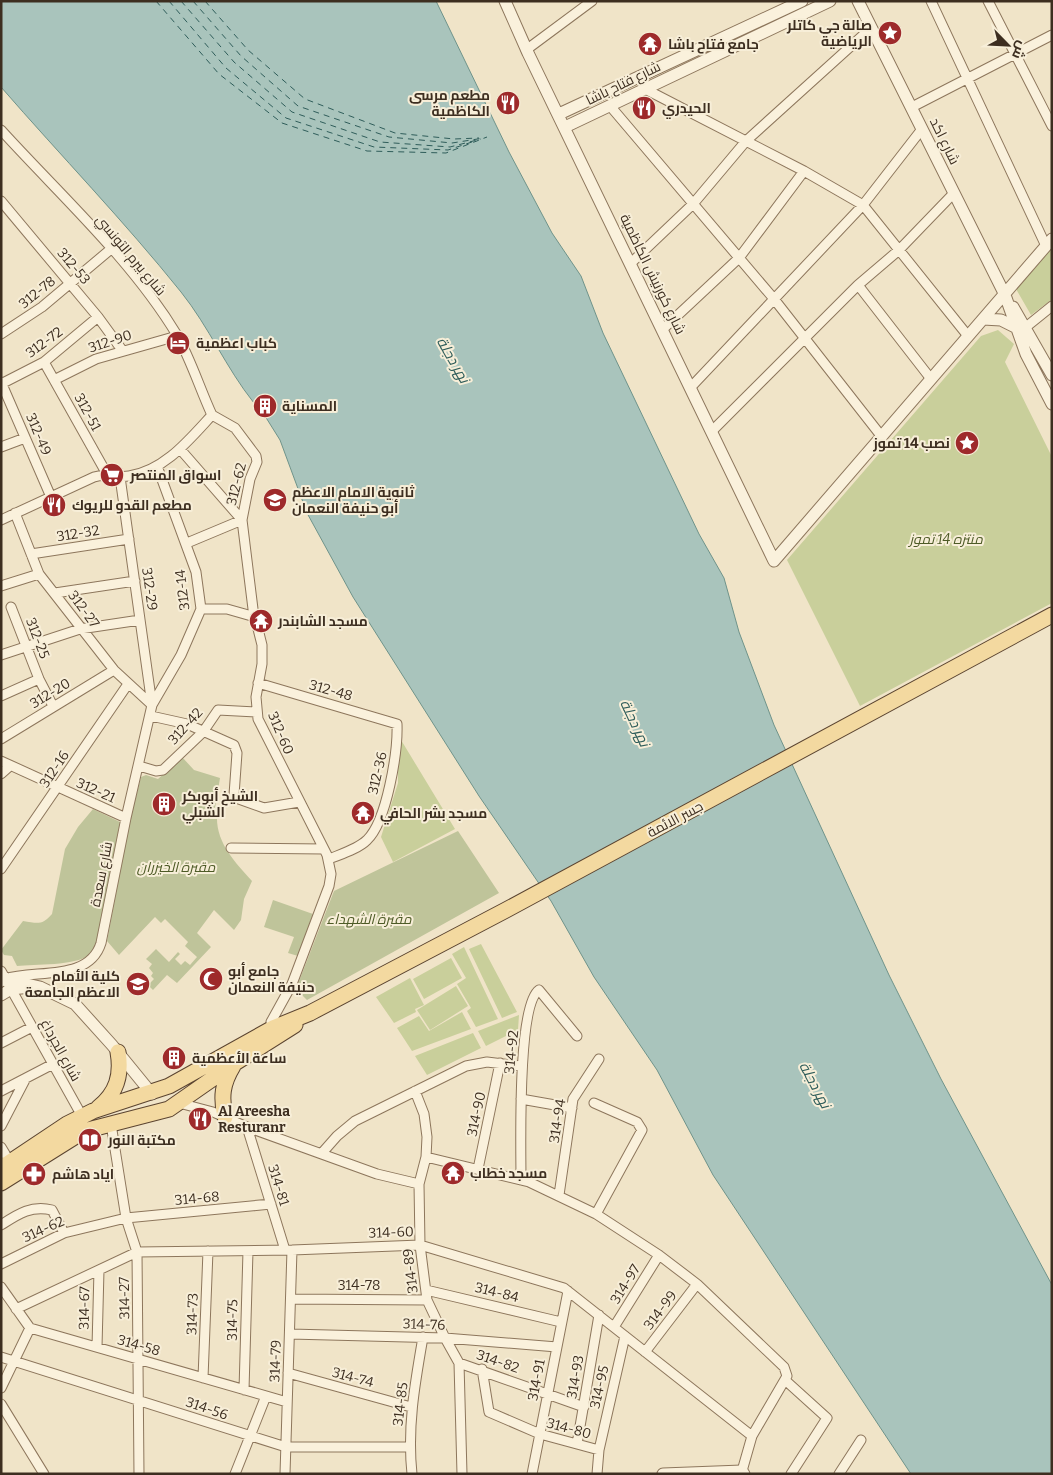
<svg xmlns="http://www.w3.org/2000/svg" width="1053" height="1475" viewBox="0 0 1053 1475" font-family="Bitter,Cairo,serif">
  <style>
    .green { fill: #c9cf9b }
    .cemetery { fill: #bfc49a }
    .water { fill: #a9c4bc; stroke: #6f938a }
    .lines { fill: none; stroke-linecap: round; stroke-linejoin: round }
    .ferry { stroke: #2f5d5a; stroke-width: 1; stroke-dasharray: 6 5; stroke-linecap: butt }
    .minor-casing { stroke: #8d765c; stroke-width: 11 }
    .tertiary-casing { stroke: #8d765c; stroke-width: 13 }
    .primary-casing { stroke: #5b4430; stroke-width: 17 }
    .minor { stroke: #faf1dc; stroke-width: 9 }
    .tertiary { stroke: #faf1dc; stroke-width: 11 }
    .primary { stroke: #f3d9a0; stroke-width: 15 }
    .labels { text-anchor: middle; stroke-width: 4; stroke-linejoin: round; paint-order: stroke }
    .poi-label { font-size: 14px; font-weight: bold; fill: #3d2e20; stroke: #f7eed8; text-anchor: start }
    .street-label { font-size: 14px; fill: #3d2e20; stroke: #f7eed8 }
    .park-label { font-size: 14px; font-style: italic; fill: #4d5a26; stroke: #f7eed8 }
    .water-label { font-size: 15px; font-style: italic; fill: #2f5d5a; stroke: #f7eed8 }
  </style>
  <rect width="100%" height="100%" fill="#f0e4c8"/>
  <!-- green -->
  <path class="green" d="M1052 248 1051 300 1031 315 1016 289Z
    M998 330 1014 344 1005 362 1052 457V603L860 706 787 560 981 336Z
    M398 735 455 829 393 862 381 837 398 783Z
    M481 944 517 1012 502 1018 469 949Z
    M464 947 498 1019 476 1027 467 1011 471 1008 457 984 466 978 452 954Z
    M451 958 462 978 424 999 413 979Z
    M410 978 424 1005 415 1009 416 1012 394 1023 376 997Z
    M456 986 468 1006 430 1030 417 1010Z
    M462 1012 471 1029 412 1051 397 1028 419 1016 429 1031Z
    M519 1015 518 1030 486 1046 478 1031Z
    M473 1033 481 1048 427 1075 415 1056Z"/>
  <!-- cemetery -->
  <path class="cemetery" d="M182 757 194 770 220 778 214 814 217 816C216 843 235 862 252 881L244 899 241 920 234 930 214 910 197 933 211 947 177 983 167 975 153 990 148 985 154 979 151 976 153 973 149 968 152 964 146 959 156 949 169 962 178 952 180 954 175 959 181 965 185 961 190 965 197 957 185 946 188 942 165 919 161 923 155 917 119 955 107 941 130 820 141 777 146 775 158 779Z
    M93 809 120 822 97 942C95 947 93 952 89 955 75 966 35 964 17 966L12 956 4 955 1 950 23 921C37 923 42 926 52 914L65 849 78 827Z
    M458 831 499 893 307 1000 296 989 334 891Z
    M273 900 313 914 298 956 288 953 294 937 264 927Z"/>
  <!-- water -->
  <path class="water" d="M1 1H436L509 152 552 233 581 276 603 333 699 534 724 578 739 632 774 725 889 975 941 1079 1052 1285V1474H911L713 1175 657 1070 594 977 551 901 479 796 353 597 307 513 280 440 265 416 270 409V400L263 398 254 403C226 368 209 327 181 292 124 221 61 156 1 87Z"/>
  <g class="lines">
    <!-- ferry -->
    <path class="ferry" d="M156 1 219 74 282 123 367 151 446 153 487 137
      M169 1 226 68 286 118 374 147 448 150 472 142
      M181 1 234 62 292 112 380 142 450 147 481 139
      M193 1 241 56 298 106 389 137 452 143 484 138
      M205 1 248 50 305 99 395 133 454 139 479 138"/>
    <!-- minor casing -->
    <g class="minor-casing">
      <path id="minor" d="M931 1 1046 246
        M988 1 1052 126
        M526 50 592 1
        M645 89 804 171 863 205 968 336
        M611 107 774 299 882 437
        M912 107 1052 35
        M1 130C61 196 131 259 177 335 191 360 200 389 212 415
        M1 201 98 317 122 350
        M631 263 693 204 746 141 871 28
        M858 285 931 379
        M1026 327 1052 306
        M663 329 739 258 804 171
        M1 334 42 307 111 249
        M44 362 108 476
        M54 380 96 359 177 336
        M1 382 51 497
        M1 384 44 362 98 317
        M691 387 863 205 922 129
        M712 431 858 285 899 250 954 193
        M1 447 25 438
        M180 449 242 520 253 609 262 645V664L256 697 258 719 327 855 331 874 329 886 292 984 271 1022 273 1028
        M15 513 39 574 114 670 152 705
        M1 520 94 477C106 473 117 478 129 476 164 471 189 440 212 415
        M187 543 242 520 250 479 257 462 256 456 235 428 212 415
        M31 554 129 539
        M1 586 39 574
        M55 593 135 581
        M11 607 39 679 53 706
        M201 609H227L255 617
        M1 655 80 629 140 620
        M258 683 397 724C398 751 387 821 367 840 358 849 341 854 329 859
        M1 696 39 679
        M152 705 181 655 201 609 196 572 157 466
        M151 716 187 724 234 745 237 753 234 795 236 798 264 808 299 802
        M1 739 114 670
        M1 761 126 818
        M139 766 156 771 163 770 203 732 218 710 257 712
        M1 774 10 766
        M231 848 324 849
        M1 869 128 684
        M1 971 82 1116
        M5 979C35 969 89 982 101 943L126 818 152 705 120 477
        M1 1043 32 1027
        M1 1091 53 1064
        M415 1091 424 1114 427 1137 426 1157 419 1184 420 1245 427 1300 445 1338 459 1363 462 1474
        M521 1099 572 1108
        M179 1103 213 1112 247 1127 377 1174 419 1184
        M594 1103 637 1122 642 1130 596 1214
        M111 1124 126 1218 137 1252 139 1474
        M1 1126 26 1078
        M247 1127 285 1250
        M1 1147 10 1162
        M322 1153 337 1136 355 1121 466 1066 487 1062 521 1066
        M426 1157 529 1182 596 1214 659 1255 697 1284 784 1367 787 1376 752 1436 742 1471
        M478 1169 500 1063
        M521 1180C521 1149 517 1005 539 990L577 1036
        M559 1195 573 1099 599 1059
        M1 1225C18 1214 31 1205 52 1210L64 1233
        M1 1264 64 1233 126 1218 271 1204
        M1 1287 30 1328 287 1402
        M426 1290 561 1322
        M291 1299 427 1300
        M16 1309 137 1252 292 1250 420 1245 564 1288 752 1436
        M614 1327 659 1255
        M290 1334 445 1338 557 1347
        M97 1347 99 1270
        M645 1352 697 1284
        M1 1357 286 1447H409
        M459 1363 584 1407
        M482 1369 489 1412 540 1434 599 1450
        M288 1373 411 1407
        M203 1378 208 1251
        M785 1380 827 1418 791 1474
        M1 1388 30 1328
        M244 1390 248 1251
        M1 1404 44 1474
        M577 1444 599 1315
        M235 1474 266 1396
        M285 1474 292 1250
        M412 1474C407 1427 415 1383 423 1337
        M532 1474 568 1291
        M597 1474 599 1450 625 1336
        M839 1474 861 1440"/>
    </g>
    <!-- tertiary casing -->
    <g class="tertiary-casing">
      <path id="tertiary" d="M505 1 528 53 774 561 1052 239
        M858 1 1005 295 1026 354 1052 404
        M559 114 802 1
        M565 127 830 1
        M1013 307 1052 375
        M983 319 1001 320 1015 327
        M1 981 5 979 40 987 75 1004 112 1045 152 1094
        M1 995 11 989 31 987
        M663 1474 742 1471 744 1474"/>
    </g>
    <!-- primary casing -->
    <g class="primary-casing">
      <path id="primary" d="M98 1108C117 1093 122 1075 118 1052
        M225 1117C221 1097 222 1084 233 1066
        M1 1168 67 1124 93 1111 169 1086 273 1028 310 1013 506 910 1052 615
        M1 1183 84 1131 169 1109 235 1063 295 1025"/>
    </g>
    <!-- minor -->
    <use href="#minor" class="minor"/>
    <!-- tertiary -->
    <use href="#tertiary" class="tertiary"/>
    <!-- primary -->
    <use href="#primary" class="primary"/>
  </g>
  <!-- icons -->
  <defs>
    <g id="sight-disc" transform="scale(1.25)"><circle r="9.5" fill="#9e2a2b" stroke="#f7eed8"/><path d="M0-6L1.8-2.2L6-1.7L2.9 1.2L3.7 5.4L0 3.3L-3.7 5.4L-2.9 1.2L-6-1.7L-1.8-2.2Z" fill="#fff"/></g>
    <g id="temple-disc" transform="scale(1.25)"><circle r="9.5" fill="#9e2a2b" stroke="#f7eed8"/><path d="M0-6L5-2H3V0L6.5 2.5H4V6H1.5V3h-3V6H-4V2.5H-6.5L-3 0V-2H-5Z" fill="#fff"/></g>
    <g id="restaurant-disc" transform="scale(1.25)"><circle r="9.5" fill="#9e2a2b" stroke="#f7eed8"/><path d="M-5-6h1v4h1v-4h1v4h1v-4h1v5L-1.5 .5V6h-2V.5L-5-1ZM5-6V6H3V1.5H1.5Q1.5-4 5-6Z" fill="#fff"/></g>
    <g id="hotel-disc" transform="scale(1.25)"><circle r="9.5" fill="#9e2a2b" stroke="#f7eed8"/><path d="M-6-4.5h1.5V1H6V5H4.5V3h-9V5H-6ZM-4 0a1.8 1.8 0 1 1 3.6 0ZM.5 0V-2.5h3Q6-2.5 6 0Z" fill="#fff"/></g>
    <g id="building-disc" transform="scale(1.25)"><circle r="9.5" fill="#9e2a2b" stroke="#f7eed8"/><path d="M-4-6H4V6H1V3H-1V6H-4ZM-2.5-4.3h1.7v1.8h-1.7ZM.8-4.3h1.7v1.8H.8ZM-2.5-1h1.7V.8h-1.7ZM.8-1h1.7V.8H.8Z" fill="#fff"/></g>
    <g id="supermarket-disc" transform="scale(1.25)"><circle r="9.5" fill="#9e2a2b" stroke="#f7eed8"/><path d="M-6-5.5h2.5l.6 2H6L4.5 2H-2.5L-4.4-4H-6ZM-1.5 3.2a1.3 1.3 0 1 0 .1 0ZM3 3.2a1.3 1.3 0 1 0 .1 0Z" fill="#fff"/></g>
    <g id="school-disc" transform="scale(1.25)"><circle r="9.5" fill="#9e2a2b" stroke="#f7eed8"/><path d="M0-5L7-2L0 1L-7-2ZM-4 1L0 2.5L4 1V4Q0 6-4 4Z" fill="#fff"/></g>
    <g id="mosque-disc" transform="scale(1.25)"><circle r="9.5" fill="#9e2a2b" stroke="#f7eed8"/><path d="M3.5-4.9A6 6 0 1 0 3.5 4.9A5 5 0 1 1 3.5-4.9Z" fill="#fff"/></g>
    <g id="university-disc" transform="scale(1.25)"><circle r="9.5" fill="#9e2a2b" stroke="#f7eed8"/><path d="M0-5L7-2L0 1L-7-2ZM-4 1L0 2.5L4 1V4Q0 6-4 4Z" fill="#fff"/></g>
    <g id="library-disc" transform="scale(1.25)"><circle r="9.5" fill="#9e2a2b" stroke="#f7eed8"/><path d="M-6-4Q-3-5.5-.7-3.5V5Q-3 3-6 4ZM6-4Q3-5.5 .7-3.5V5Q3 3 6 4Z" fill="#fff"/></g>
    <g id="pharmacy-disc" transform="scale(1.25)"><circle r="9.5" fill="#9e2a2b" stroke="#f7eed8"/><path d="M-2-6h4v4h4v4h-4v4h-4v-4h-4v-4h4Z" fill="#fff"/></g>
  </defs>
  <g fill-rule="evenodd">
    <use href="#sight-disc" x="890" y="33"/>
    <use href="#temple-disc" x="650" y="44"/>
    <use href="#restaurant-disc" x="508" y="103"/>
    <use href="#restaurant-disc" x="644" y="108"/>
    <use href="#hotel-disc" x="178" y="343"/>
    <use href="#building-disc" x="265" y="406"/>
    <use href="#sight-disc" x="967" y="443"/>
    <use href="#supermarket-disc" x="112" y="475"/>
    <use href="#school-disc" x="275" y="500"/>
    <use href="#restaurant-disc" x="54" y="505"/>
    <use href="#temple-disc" x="261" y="621"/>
    <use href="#building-disc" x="164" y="804"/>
    <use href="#temple-disc" x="363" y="813"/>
    <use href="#mosque-disc" x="211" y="979"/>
    <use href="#university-disc" x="138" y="984"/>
    <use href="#building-disc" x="174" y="1058"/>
    <use href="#restaurant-disc" x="200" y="1119"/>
    <use href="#library-disc" x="90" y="1140"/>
    <use href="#temple-disc" x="453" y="1173"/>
    <use href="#pharmacy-disc" x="34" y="1174"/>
  </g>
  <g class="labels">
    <!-- poi labels -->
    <g class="poi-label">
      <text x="872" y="30" text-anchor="end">صالة جي كاتلر<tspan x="872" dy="16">الرياضية</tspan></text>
      <text x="668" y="49">جامع فتاح باشا</text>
      <text x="490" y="100" text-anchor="end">مطعم مرسى<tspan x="490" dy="16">الكاظمية</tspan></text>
      <text x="662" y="113">الحيدري</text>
      <text x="196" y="348">كباب اعظمية</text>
      <text x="282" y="411">المسناية</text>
      <text x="950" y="448" text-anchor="end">نصب 14 تموز</text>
      <text x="130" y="480">اسواق المنتصر</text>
      <text x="292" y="497">ثانوية الامام الاعظم<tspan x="292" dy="16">أبو حنيفة النعمان</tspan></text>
      <text x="72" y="510">مطعم القدو للريوك</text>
      <text x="278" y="626">مسجد الشابندر</text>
      <text x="182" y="801">الشيخ أبوبكر<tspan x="182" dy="16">الشبلي</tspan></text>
      <text x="380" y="818">مسجد بشر الحافي</text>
      <text x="228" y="976">جامع أبو<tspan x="228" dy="16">حنيفة النعمان</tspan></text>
      <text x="120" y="981" text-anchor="end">كلية الأمام<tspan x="120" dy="16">الاعظم الجامعة</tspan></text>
      <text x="192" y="1063">ساعة الأعظمية</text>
      <text x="218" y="1116">Al Areesha<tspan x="218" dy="16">Resturanr</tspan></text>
      <text x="108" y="1145">مكتبة النور</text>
      <text x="470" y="1178">مسجد خطاب</text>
      <text x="52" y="1179">اياد هاشم</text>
    </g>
    <!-- street labels -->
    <g class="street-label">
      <text transform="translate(623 83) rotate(-26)" y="5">شارع فتاح باشا</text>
      <text transform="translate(945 141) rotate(64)" y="5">شارع اكد</text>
      <text transform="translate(131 255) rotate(50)" y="5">شارع بيرم التونسي</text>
      <text transform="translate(74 266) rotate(50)" y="5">312-53</text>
      <text transform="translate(653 274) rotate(64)" y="5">شارع كورنيش الكاظمية</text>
      <text transform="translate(37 292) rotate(-39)" y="5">312-78</text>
      <text transform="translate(110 341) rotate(-18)" y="5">312-90</text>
      <text transform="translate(44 342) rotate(-36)" y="5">312-72</text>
      <text transform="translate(88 412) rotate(61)" y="5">312-51</text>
      <text transform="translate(39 434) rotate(67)" y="5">312-49</text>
      <text transform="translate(236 484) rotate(-76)" y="5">312-62</text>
      <text transform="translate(78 533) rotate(-9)" y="5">312-32</text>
      <text transform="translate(150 589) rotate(82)" y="5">312-29</text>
      <text transform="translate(182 590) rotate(-97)" y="5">312-14</text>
      <text transform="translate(84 609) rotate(54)" y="5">312-27</text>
      <text transform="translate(38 638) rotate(69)" y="5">312-25</text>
      <text transform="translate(331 690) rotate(16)" y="5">312-48</text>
      <text transform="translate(50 693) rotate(-31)" y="5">312-20</text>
      <text transform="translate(185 726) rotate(-48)" y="5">312-42</text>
      <text transform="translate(281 733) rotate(67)" y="5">312-60</text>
      <text transform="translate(54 769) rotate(-56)" y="5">312-16</text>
      <text transform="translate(377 773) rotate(-77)" y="5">312-36</text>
      <text transform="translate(96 790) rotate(24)" y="5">312-21</text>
      <text transform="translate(675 819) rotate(-28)" y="5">جسر الائمة</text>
      <text transform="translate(101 874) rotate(-79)" y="5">شارع سعدة</text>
      <text transform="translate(61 1050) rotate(61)" y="5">شارع الجرداغ</text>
      <text transform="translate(511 1052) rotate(-84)" y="5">314-92</text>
      <text transform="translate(476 1114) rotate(-78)" y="5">314-90</text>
      <text transform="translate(557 1121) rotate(-81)" y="5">314-94</text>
      <text transform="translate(279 1185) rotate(73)" y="5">314-81</text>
      <text transform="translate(197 1198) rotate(-5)" y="5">314-68</text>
      <text transform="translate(43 1229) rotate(-24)" y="5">314-62</text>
      <text transform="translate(391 1232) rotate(-2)" y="5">314-60</text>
      <text transform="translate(410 1271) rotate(-97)" y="5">314-89</text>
      <text transform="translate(625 1284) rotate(-58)" y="5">314-97</text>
      <text x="359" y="1290">314-78</text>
      <text transform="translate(497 1292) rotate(14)" y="5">314-84</text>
      <text transform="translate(124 1298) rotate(-91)" y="5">314-27</text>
      <text transform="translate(84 1308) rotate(-89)" y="5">314-67</text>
      <text transform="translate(660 1310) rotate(-53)" y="5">314-99</text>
      <text transform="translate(192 1314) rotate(-88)" y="5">314-73</text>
      <text transform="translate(232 1320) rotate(-89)" y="5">314-75</text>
      <text transform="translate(424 1324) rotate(2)" y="5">314-76</text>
      <text transform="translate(139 1345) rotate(16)" y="5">314-58</text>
      <text transform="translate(275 1361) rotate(-88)" y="5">314-79</text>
      <text transform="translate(498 1361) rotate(19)" y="5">314-82</text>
      <text transform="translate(353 1377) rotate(15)" y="5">314-74</text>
      <text transform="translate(575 1377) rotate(-80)" y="5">314-93</text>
      <text transform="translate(536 1380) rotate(-79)" y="5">314-91</text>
      <text transform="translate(599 1387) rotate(-77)" y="5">314-95</text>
      <text transform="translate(400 1404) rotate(-83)" y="5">314-85</text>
      <text transform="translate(207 1408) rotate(19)" y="5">314-56</text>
      <text transform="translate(569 1428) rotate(15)" y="5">314-80</text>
    </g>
    <!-- park labels -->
    <g class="park-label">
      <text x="946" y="544">منتزه 14 تموز</text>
      <text x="176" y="872">مقبرة الخيزران</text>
      <text x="369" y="924">مقبرة الشهداء</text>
    </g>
    <!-- water labels -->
    <g class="water-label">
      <text transform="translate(453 360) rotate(60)" y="5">نهر دجلة</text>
      <text transform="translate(635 723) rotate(65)" y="5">نهر دجلة</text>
      <text transform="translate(815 1085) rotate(62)" y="5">نهر دجلة</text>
    </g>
  </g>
  <!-- border -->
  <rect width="1053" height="1475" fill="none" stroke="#3d2e20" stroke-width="5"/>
  <!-- north arrow -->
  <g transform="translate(1008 45) rotate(114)" stroke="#f7eed8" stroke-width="4" paint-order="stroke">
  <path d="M0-4L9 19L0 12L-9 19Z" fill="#3d2e20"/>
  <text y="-8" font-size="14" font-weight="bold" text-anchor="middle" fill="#3d2e20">ش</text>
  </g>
</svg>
